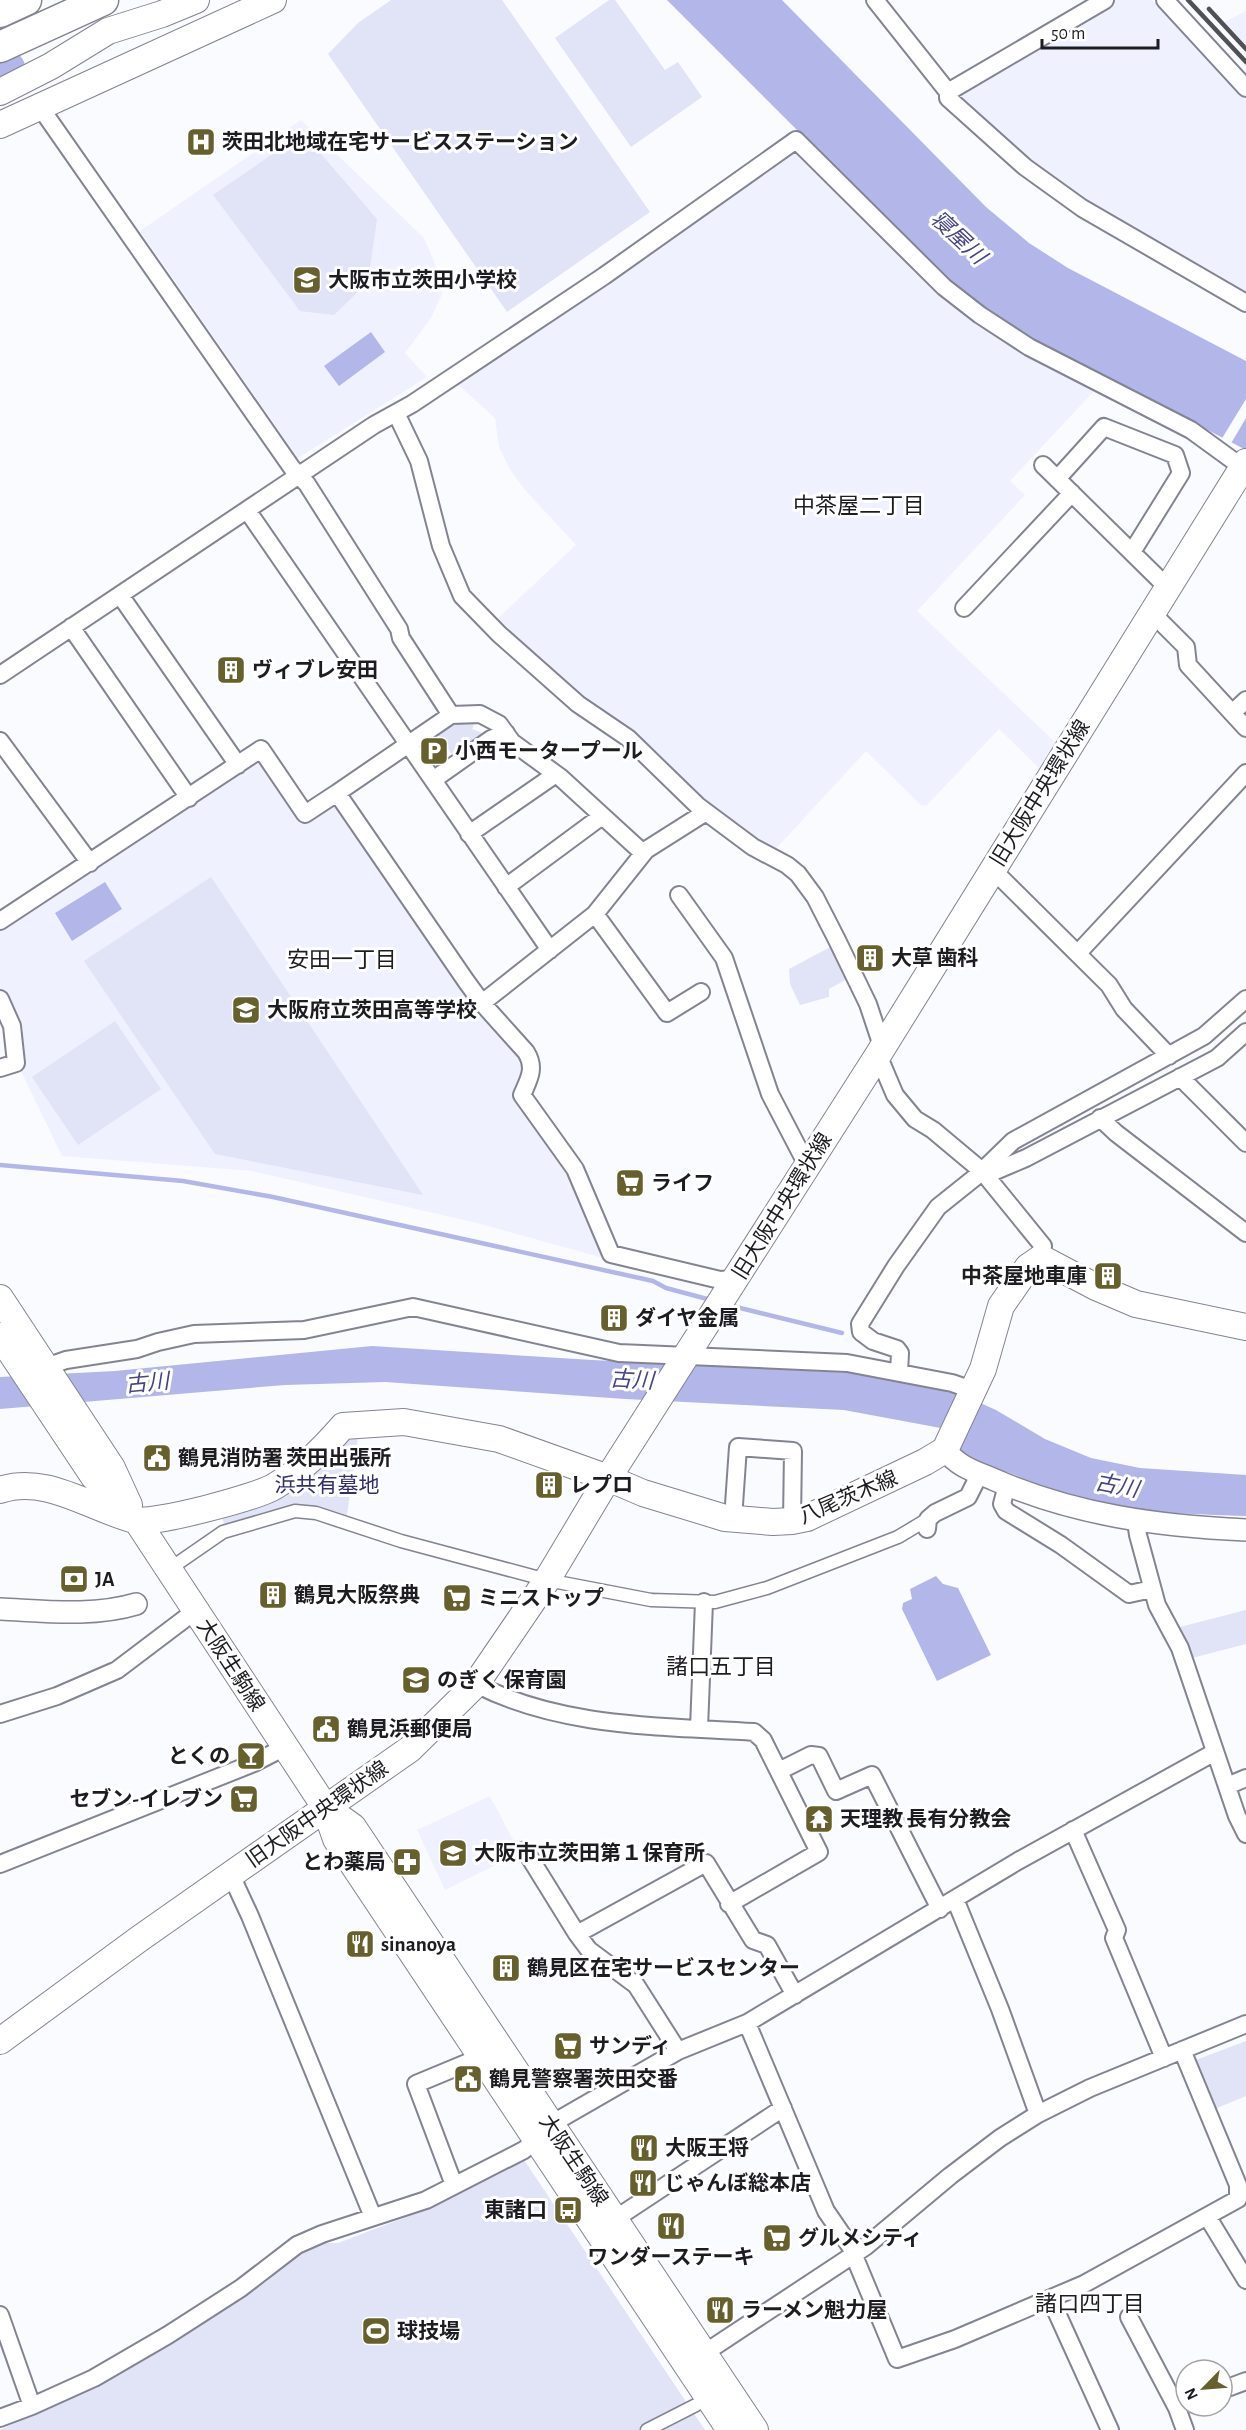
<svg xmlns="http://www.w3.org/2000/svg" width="1246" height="2430" viewBox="0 0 1246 2430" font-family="'Alegreya Sans','Noto Sans JP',sans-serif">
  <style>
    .built { fill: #eff1fe }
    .green { fill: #e1e3f6 }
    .water { fill: #b3b6e8 }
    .pier { fill: #fafbfe }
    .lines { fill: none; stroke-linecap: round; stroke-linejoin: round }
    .stream { stroke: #b3b6e8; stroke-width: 4.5 }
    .river { stroke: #b3b6e8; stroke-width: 28 }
    .pedestrian-casing { stroke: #838491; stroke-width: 15 }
    .minor-casing { stroke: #838491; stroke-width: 20 }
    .tertiary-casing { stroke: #838491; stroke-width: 24 }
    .primary-casing { stroke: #838491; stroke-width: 28 }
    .motorway-casing { stroke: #838491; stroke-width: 33 }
    .pedestrian { stroke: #fff; stroke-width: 12 }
    .minor { stroke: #fff; stroke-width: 16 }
    .tertiary { stroke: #fff; stroke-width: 21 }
    .primary { stroke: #fff; stroke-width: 26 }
    .motorway { stroke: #fff; stroke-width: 30 }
    .rail { stroke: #505055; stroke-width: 4.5 }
    .labels { text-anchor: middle; stroke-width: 6; stroke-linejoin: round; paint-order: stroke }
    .poi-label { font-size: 21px; font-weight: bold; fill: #1c1c21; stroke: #fff; text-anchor: start }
    .street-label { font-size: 21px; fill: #1c1c21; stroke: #fff }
    .park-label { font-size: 21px; fill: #322f6b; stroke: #fff }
    .water-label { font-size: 22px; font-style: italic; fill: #464482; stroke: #fff }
    .neighbourhood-label { font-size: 22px; fill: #1c1c21; stroke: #fff }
  </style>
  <rect width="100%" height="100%" fill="#fafbfe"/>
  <!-- built -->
  <path class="built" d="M1116 0H1152L1246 101V295L1082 200 1028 164 954 94Z
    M1246 11V47L1223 23Z
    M301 120 424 238 436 266 442 294 431 318 405 353 427 377 298 458 140 231Z
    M787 153 801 155 1007 342 1095 390 1010 481 1025 495 917 611 1056 743 1039 768 999 729 927 805 922 806 866 751 772 853 721 817 495 621 576 545 526 491 511 471 499 447 495 418 454 381Z
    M258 760 266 761 307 821 331 806 340 809 519 1052 527 1068 516 1095 570 1172 607 1259 477 1223 252 1171 62 1156 19 1067 11 1007 0 988V928Z
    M490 1796 520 1853 445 1890 417 1830Z"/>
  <!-- green -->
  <path class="green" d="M391 0H502L650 212 507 312 328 54 358 23Z
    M609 0H615L665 70 678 62 702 97 631 147 555 38Z
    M303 133 377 219 368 282 334 315 300 311 213 195Z
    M477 718 472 729 485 734 453 756 436 732 454 719Z
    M211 877 423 1195 215 1154 84 961Z
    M834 945 847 979 829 989V997L800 1005 790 984 789 969Z
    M115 1021 161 1089 78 1145 32 1077Z
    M359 1430 347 1515C301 1500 268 1512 224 1524L221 1513Z
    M1246 1610V1644L1192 1658 1176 1628Z
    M1246 2041V2096L1212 2110 1193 2061Z
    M524 2160 705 2430H0L139 2363 266 2282 297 2254 318 2243H338L425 2210Z"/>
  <!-- water -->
  <path class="water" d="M667 0H782L986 207 1029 243 1068 268 1246 361V450L1023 334 985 310 942 275Z
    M371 332 385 352 339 386 324 366Z
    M105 882 122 909 72 941 55 913Z
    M372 1346 592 1360 853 1373 938 1389 978 1402 996 1410 1045 1439 1091 1458 1140 1468 1246 1475V1516C1190 1514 1135 1513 1081 1499 1056 1492 1031 1481 1007 1472L1005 1474 962 1455 963 1453 946 1429 844 1410 625 1399 385 1382 285 1385 0 1409V1377L115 1371Z
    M936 1576 943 1584 958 1588 991 1655 937 1681 902 1609 903 1603 912 1599 910 1589Z"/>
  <!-- pier -->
  <path class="pier" d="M1246 399V418L1230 445 1221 440Z"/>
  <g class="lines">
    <!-- stream -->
    <path class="stream" d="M0 1165 183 1181 273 1197 653 1281 666 1288 711 1300
      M728 1305 842 1333"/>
    <!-- river -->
    <path class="river" d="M0 53 11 67"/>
    <!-- pedestrian casing -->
    <g class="pedestrian-casing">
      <path id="pedestrian" d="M168 1570 223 1532 295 1511 316 1513 401 1541 547 1580 651 1600 715 1602 767 1588 898 1537 928 1519
        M647 2430 696 2405"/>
    </g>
    <!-- minor casing -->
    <g class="minor-casing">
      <path id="minor" d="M875 0 948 92V98L1025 167 1082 208 1246 303
        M1165 0 1246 88
        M948 92 1105 0
        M40 107 292 468 307 484 399 629 401 638 451 715
        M396 413 419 461 441 546 462 596 499 634 578 704 628 738 698 806 753 847 787 865 798 874 815 897 837 940 868 1004 882 1046
        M1043 465 1168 588
        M1057 479 1104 427 1175 455 1181 473 1132 552
        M247 510 550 950
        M120 595 238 765
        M964 608 1072 493
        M1152 613 1186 647 1188 665 1246 728
        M71 627 189 798
        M0 675 374 425 412 404 604 276 796 140 944 287 980 315 1029 347 1191 430 1246 470
        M1232 713 1246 700
        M0 741 90 863
        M433 780 491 739 506 733
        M337 793 451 715 480 714 499 724 512 742 560 777 643 853
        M469 834 556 774
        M993 870 1109 985 1124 1009 1169 1056
        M506 887 602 816
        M679 895 724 958 770 1094 807 1165
        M595 914 667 1013 701 992
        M0 921 261 749 305 814 337 793 466 981 482 1003 526 1052C536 1068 529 1079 522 1095L575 1169 611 1254 720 1280 735 1279
        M1078 953 1246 773
        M0 999 12 1026 16 1063 0 1068
        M482 1003 595 914 646 850 706 812
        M878 1055 895 1095 915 1119 933 1130 982 1171 1043 1246 1041 1258
        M1180 1077 1246 1143
        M1100 1118 1116 1133 1246 1233
        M986 1175 1026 1158 1217 1058 1246 1032
        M46 1367 66 1360 137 1349 158 1342 194 1334 304 1330 413 1307 619 1353 847 1363 952 1383 972 1390
        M899 1372 900 1353 897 1349 873 1341 861 1332 860 1324 896 1266 938 1207 978 1175 1013 1141 1204 1036 1246 999
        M1007 1485 1002 1504 1006 1511 1061 1545 1129 1594 1152 1589
        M733 1519 738 1447 793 1451 792 1521
        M1136 1521 1138 1535 1157 1605 1180 1648 1237 1816 1246 1834
        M927 1529 928 1519 935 1513 968 1497 980 1473
        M476 1684C561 1728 661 1726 754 1732L763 1740 819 1852 729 1904
        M0 1714 57 1696 117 1670 195 1611
        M699 1728 704 1602
        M779 1771 811 1755 819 1756 836 1791 872 1775 940 1909
        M1227 1786 1246 1778
        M1073 1830 1117 1930 1114 1938 1164 2058
        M525 1850 577 1934 589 1950 636 1985 678 2051
        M0 1864 254 1763 285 1747
        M231 1875 250 1916 373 2217
        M955 1899 1000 2009 1038 2114
        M577 1934 706 1863 753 1940 767 1945 795 1995
        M747 2023 826 2211 850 2246 897 2359 955 2339 1084 2284 1238 2199V2185L1182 2050
        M454 2185 416 2084 481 2057
        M1207 2216 1246 2280
        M615 2219 783 2108
        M1051 2300 1110 2430
        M0 2315 32 2406 0 2418
        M1129 2317 1177 2408 1185 2430
        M697 2358 865 2247 950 2176 1000 2138 1038 2114 1090 2088 1246 2024
        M1222 2390 1246 2381
        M32 2406 94 2378 168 2335 241 2288 297 2245 322 2234 426 2200 524 2150 560 2119 678 2051 747 2023 1018 1861 1215 1752"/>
    </g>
    <!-- tertiary casing -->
    <g class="tertiary-casing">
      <path id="tertiary" d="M945 1450C960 1468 974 1471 995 1480 1076 1515 1158 1526 1246 1530
        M0 1609C44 1611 93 1617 136 1604"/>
    </g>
    <!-- primary casing -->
    <g class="primary-casing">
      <path id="primary" d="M0 92 51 66 108 31 162 14 196 0
        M0 125 273 0
        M0 1298 112 1468 129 1505
        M0 1336 94 1477 137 1521 325 1807 336 1839 730 2430
        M0 1490C46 1474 91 1509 135 1520 152 1525 258 1497 275 1486 302 1470 322 1450 343 1426L404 1422 499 1439 608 1478 643 1493 725 1518 773 1522 792 1521 807 1518 925 1462 945 1450 983 1369 1001 1306 1028 1267 1041 1258 1096 1287 1136 1304 1246 1327
        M325 1807 353 1827 755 2430
        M0 2041 139 1939 410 1749 476 1684 547 1580 608 1478 878 1055 1246 462"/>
    </g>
    <!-- motorway casing -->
    <g class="motorway-casing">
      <path id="motorway" d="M0 12 26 0
        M0 47 103 0"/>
    </g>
    <!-- pedestrian -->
    <use href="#pedestrian" class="pedestrian"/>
    <!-- minor -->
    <use href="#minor" class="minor"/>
    <!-- tertiary -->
    <use href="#tertiary" class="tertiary"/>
    <!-- primary -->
    <use href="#primary" class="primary"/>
    <!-- motorway -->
    <use href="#motorway" class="motorway"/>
    <!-- rail -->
    <path class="rail" d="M1188 0 1246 62
      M1209 9 1246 49"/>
  </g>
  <!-- icons -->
  <defs>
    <g id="hospital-square" transform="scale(1.5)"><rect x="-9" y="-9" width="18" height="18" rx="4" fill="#66602c" stroke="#fff"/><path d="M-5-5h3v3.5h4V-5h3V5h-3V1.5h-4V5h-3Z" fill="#fff"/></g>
    <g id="school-square" transform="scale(1.5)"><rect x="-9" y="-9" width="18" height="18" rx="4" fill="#66602c" stroke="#fff"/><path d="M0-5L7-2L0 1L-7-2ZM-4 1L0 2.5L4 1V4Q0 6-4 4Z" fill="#fff"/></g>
    <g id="building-square" transform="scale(1.5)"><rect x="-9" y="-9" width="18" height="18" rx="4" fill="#66602c" stroke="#fff"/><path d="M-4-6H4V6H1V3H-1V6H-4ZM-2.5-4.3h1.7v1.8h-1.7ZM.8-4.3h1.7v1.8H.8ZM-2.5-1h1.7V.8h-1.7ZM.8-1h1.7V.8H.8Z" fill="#fff"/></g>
    <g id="parking-square" transform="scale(1.5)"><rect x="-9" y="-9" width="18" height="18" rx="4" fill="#66602c" stroke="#fff"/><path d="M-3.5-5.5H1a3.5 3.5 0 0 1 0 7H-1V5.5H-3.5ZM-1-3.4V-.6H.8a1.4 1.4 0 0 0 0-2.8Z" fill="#fff"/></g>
    <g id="supermarket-square" transform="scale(1.5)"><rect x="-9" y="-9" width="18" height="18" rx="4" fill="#66602c" stroke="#fff"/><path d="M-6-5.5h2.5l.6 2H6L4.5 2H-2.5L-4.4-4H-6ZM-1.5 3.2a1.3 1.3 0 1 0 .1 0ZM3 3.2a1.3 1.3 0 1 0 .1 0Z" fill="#fff"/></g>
    <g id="civic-square" transform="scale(1.5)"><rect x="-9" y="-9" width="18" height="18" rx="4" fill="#66602c" stroke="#fff"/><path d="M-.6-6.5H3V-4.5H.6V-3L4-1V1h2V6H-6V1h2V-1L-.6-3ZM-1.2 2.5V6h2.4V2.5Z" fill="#fff"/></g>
    <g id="bank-square" transform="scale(1.5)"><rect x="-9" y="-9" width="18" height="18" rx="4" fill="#66602c" stroke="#fff"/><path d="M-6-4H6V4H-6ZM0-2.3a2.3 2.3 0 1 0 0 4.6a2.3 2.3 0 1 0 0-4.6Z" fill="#fff"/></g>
    <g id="bar-square" transform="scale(1.5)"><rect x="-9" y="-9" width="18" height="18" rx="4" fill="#66602c" stroke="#fff"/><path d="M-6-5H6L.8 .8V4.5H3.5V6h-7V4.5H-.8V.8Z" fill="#fff"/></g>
    <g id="temple-square" transform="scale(1.5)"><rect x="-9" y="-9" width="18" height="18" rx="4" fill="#66602c" stroke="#fff"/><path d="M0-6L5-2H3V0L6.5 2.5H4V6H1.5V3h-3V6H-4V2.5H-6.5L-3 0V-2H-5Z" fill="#fff"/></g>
    <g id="pharmacy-square" transform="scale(1.5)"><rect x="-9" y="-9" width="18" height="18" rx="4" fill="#66602c" stroke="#fff"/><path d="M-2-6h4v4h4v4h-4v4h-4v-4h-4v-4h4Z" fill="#fff"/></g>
    <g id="restaurant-square" transform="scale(1.5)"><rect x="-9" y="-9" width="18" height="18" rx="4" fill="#66602c" stroke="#fff"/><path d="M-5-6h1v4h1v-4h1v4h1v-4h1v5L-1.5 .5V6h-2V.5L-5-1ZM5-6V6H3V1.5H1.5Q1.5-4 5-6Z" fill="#fff"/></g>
    <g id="bus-square" transform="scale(1.5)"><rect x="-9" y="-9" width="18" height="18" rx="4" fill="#66602c" stroke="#fff"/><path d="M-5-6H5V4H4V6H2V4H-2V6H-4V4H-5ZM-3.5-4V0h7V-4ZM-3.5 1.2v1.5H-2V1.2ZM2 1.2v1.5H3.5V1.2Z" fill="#fff"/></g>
    <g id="stadium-square" transform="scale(1.5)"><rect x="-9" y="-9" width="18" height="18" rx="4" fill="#66602c" stroke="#fff"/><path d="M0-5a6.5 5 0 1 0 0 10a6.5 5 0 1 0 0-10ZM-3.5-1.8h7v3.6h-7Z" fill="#fff"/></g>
  </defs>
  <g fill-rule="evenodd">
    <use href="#hospital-square" x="201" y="142"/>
    <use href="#school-square" x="307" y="280"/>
    <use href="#building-square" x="231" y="670"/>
    <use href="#parking-square" x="434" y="751"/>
    <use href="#building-square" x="870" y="958"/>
    <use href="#school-square" x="246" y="1010"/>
    <use href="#supermarket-square" x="630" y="1183"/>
    <use href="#building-square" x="1108" y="1276"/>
    <use href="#building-square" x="614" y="1318"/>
    <use href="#civic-square" x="157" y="1458"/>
    <use href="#building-square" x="549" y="1485"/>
    <use href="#bank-square" x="74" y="1579"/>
    <use href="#building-square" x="273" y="1595"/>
    <use href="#supermarket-square" x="457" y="1598"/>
    <use href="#school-square" x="416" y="1680"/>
    <use href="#civic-square" x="326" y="1729"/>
    <use href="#bar-square" x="251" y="1756"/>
    <use href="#supermarket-square" x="244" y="1799"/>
    <use href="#temple-square" x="819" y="1819"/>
    <use href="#school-square" x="453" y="1853"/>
    <use href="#pharmacy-square" x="407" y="1862"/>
    <use href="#restaurant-square" x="360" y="1944"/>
    <use href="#building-square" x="506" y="1968"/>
    <use href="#supermarket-square" x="568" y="2046"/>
    <use href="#civic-square" x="468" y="2079"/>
    <use href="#restaurant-square" x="644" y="2148"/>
    <use href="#restaurant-square" x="643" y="2183"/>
    <use href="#bus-square" x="568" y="2210"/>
    <use href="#restaurant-square" x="671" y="2226"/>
    <use href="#supermarket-square" x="777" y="2238"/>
    <use href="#restaurant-square" x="720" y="2310"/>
    <use href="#stadium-square" x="376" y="2331"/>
  </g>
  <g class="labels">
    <!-- poi labels -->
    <g class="poi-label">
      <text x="222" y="149">茨田北地域在宅サービスステーション</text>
      <text x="328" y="287">大阪市立茨田小学校</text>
      <text x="252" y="677">ヴィブレ安田</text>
      <text x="455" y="758">小西モータープール</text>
      <text x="891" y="965">大草 歯科</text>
      <text x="267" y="1017">大阪府立茨田高等学校</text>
      <text x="651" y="1190">ライフ</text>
      <text x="1087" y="1283" text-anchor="end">中茶屋地車庫</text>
      <text x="635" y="1325">ダイヤ金属</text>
      <text x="178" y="1465">鶴見消防署 茨田出張所</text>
      <text x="570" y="1492">レプロ</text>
      <text x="95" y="1586">JA</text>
      <text x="294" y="1602">鶴見大阪祭典</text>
      <text x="478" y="1605">ミニストップ</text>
      <text x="437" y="1687">のぎく 保育園</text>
      <text x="347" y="1736">鶴見浜郵便局</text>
      <text x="230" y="1763" text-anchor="end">とくの</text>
      <text x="223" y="1806" text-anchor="end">セブン-イレブン</text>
      <text x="840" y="1826">天理教 長有分教会</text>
      <text x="474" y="1860">大阪市立茨田第１保育所</text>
      <text x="386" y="1869" text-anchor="end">とわ薬局</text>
      <text x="381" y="1951">sinanoya</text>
      <text x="527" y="1975">鶴見区在宅サービスセンター</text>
      <text x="589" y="2053">サンディ</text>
      <text x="489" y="2086">鶴見警察署茨田交番</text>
      <text x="665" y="2155">大阪王将</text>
      <text x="664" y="2190">じゃんぼ総本店</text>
      <text x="547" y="2217" text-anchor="end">東諸口</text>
      <text x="798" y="2245">グルメシティ</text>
      <text x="671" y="2264" text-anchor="middle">ワンダーステーキ</text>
      <text x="741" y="2317">ラーメン魁力屋</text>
      <text x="397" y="2338">球技場</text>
    </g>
    <!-- street labels -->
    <g class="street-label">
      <text transform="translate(1040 793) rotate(-58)" y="7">旧大阪中央環状線</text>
      <text transform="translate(782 1206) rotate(-58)" y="7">旧大阪中央環状線</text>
      <text transform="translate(848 1497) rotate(-23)" y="7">八尾茨木線</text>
      <text transform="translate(231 1665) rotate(57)" y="7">大阪生駒線</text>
      <text transform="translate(317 1814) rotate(-35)" y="7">旧大阪中央環状線</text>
      <text transform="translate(574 2160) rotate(56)" y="7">大阪生駒線</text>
    </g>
    <!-- park labels -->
    <g class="park-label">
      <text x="327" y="1492">浜共有墓地</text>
    </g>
    <!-- water labels -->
    <g class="water-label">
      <text transform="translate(959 237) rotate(43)" y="8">寝屋川</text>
      <text transform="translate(632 1379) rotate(3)" y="8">古川</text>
      <text transform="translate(147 1382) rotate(-5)" y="8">古川</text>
      <text transform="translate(1117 1485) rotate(11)" y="8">古川</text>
    </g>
    <!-- neighbourhood labels -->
    <g class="neighbourhood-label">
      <text x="859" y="513">中茶屋二丁目</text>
      <text x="342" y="967">安田一丁目</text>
      <text x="721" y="1674">諸口五丁目</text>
      <text x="1090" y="2311">諸口四丁目</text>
    </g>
  </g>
  <!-- north arrow -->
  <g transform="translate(1204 2388) rotate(245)"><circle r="28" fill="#ffffff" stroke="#a4a4a6" stroke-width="1.5"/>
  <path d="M0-4.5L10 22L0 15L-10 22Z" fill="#66602c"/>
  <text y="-9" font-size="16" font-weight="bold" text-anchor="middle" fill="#1c1c21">N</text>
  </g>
  <!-- scale -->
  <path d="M1042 39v9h116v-9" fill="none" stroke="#1c1c21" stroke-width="3"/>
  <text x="1051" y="39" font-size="18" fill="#1c1c21" stroke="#ffffff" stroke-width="4.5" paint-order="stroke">50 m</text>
</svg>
